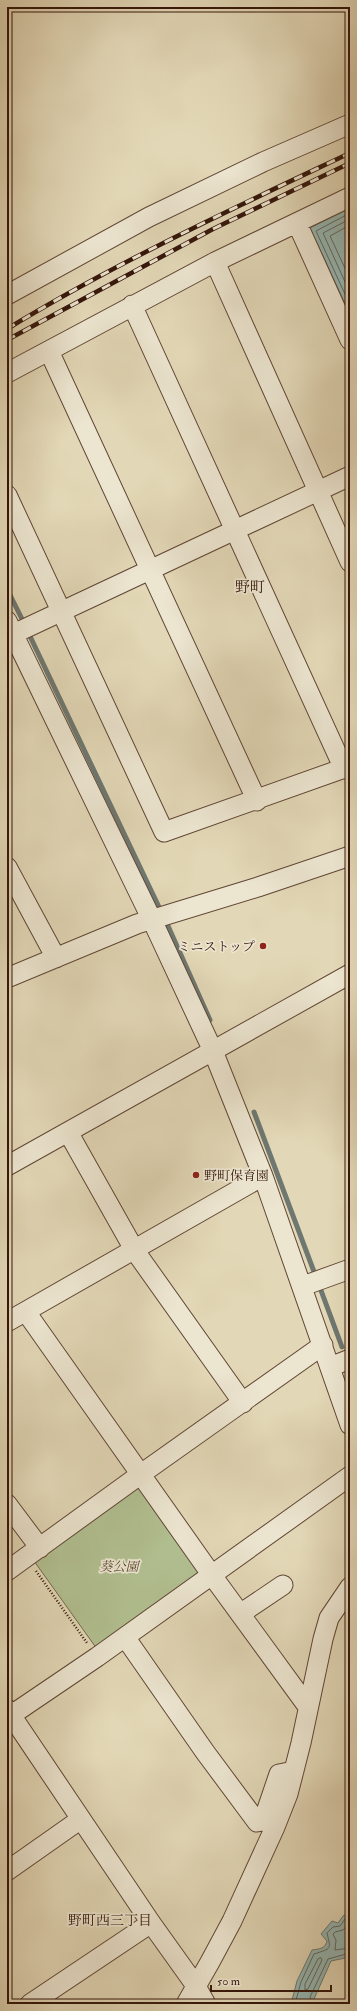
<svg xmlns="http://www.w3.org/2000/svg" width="357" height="2011" viewBox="0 0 357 2011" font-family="'IM FELL Double Pica','Noto Serif JP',serif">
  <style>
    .green { fill: #b1bf90; stroke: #726a4d }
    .water { fill: #95b8b4; stroke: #6e7770 }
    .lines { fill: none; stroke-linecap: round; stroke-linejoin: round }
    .shore { stroke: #64665f; stroke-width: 1 }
    .stream { stroke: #6e7770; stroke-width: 5 }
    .minor-casing { stroke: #604635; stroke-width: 21 }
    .path { stroke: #34150a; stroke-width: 2.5; stroke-dasharray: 1 2; stroke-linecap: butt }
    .minor { stroke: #ece5d0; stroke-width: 19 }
    .rail-casing { stroke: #34150a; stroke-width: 4.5 }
    .rail { stroke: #ece5d0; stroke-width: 3; stroke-dasharray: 9; stroke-linecap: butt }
    .poi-dot { fill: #8f2418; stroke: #ece5d0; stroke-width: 1.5 }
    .labels { text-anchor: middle; stroke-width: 3.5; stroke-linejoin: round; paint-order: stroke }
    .poi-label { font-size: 13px; fill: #34150a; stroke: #ece5d0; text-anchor: end }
    .park-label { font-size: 13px; font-style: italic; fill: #5a4832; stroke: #ece5d0 }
    .neighbourhood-label { font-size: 14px; fill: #34150a; stroke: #ece5d0 }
    .quarter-label { font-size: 15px; fill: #34150a; stroke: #ece5d0 }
  </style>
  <rect width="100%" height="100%" fill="#e2d7b6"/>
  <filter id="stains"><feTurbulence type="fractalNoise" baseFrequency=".005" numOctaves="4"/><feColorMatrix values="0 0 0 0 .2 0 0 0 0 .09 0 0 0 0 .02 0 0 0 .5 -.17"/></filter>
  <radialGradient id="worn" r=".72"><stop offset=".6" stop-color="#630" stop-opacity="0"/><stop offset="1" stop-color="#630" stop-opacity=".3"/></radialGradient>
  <!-- green -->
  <path class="green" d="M135 1487 144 1489 200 1568 197 1577 97 1649 34 1561Z"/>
  <!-- water -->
  <path class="water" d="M350 208V309L348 310 310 228Z
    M350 1912V1957L331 1961 314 1999 319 2004H291L297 1981 312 1950C319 1949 325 1949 327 1941L321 1934 332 1921 338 1923 343 1916Z"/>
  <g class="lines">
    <!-- shore -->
    <path class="shore" d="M350 213 316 231 350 305
      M350 219 323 233 350 293
      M350 225 330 236 350 279
      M350 1922 343 1930 335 1932 333 1934 336 1940 335 1950 350 1948
      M321 1958 322 1960 308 1989 305 1990V1984L318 1959Z
      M295 2004 301 1982 314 1954C332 1948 331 1950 327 1933L333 1927 340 1926 345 1919 350 1917
      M313 2004 310 1997 328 1959 350 1953"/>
    <!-- stream -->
    <path class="stream" d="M7 589 25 625
      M28 632 168 926 210 1020
      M254 1112 316 1277
      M319 1285 342 1347"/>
    <!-- minor casing -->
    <g class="minor-casing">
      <path id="minor" d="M297 223 350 340
        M215 262 350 562
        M7 295 149 217 263 162 350 124
        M132 305 344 769
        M49 351 257 801
        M7 373 215 262 350 197
        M7 495 164 832 350 766
        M7 621 152 920 213 1051 263 1176 350 1425
        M7 637 350 476
        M7 867 56 958
        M7 978 137 924 258 887 350 856
        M68 1132 135 1251 243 1403
        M7 1166 350 974
        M303 1286 350 1269
        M26 1312 211 1574 308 1707
        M7 1322 263 1176
        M330 1367 350 1359
        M7 1504 40 1548
        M7 1571 141 1474 323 1345
        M240 1614 283 1585
        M125 1637 205 1752 257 1822 263 1821 279 1774 294 1771
        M7 1709 151 1923 196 1986 206 2004
        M7 1718 97 1657 350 1476
        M7 1871 81 1819
        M30 2004 151 1923
        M186 2004 210 1962 232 1921 275 1827 288 1794 301 1743 323 1639 329 1618 350 1587"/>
    </g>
    <!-- path -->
    <path class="path" d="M36 1571 87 1643"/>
    <!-- minor -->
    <use href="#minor" class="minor"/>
    <!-- rail casing -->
    <g class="rail-casing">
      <path id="rail" d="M7 329C117 262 234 208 350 153
        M7 340 213 229 350 163"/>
    </g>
    <!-- rail -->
    <use href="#rail" class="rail"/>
  </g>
  <!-- markers -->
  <g class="poi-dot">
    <circle cx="263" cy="946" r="4"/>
    <circle cx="196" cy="1175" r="4"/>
  </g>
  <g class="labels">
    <!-- poi labels -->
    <g class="poi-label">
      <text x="255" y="951">ミニストップ</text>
      <text x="204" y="1180" text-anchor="start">野町保育園</text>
    </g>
    <!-- park labels -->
    <g class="park-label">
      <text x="119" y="1571">葵公園</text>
    </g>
    <!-- neighbourhood labels -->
    <g class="neighbourhood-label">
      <text x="110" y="1925">野町西三丁目</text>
    </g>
    <!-- quarter labels -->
    <g class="quarter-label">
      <text x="250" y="592">野町</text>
    </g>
  </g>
  <!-- margin -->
  <rect width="357" height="2011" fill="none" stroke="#e2d7b6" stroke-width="24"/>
  <rect x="8" y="8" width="341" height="1995" fill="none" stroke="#34150a" stroke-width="2"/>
  <rect x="12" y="12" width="333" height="1987" fill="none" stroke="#34150a"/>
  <!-- scale -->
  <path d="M211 1985v6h120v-6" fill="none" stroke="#34150a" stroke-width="2"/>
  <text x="217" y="1985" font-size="12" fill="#34150a" stroke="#ece5d0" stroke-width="3" paint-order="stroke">50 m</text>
  <rect width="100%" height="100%" filter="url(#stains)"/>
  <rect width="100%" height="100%" fill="url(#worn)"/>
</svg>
